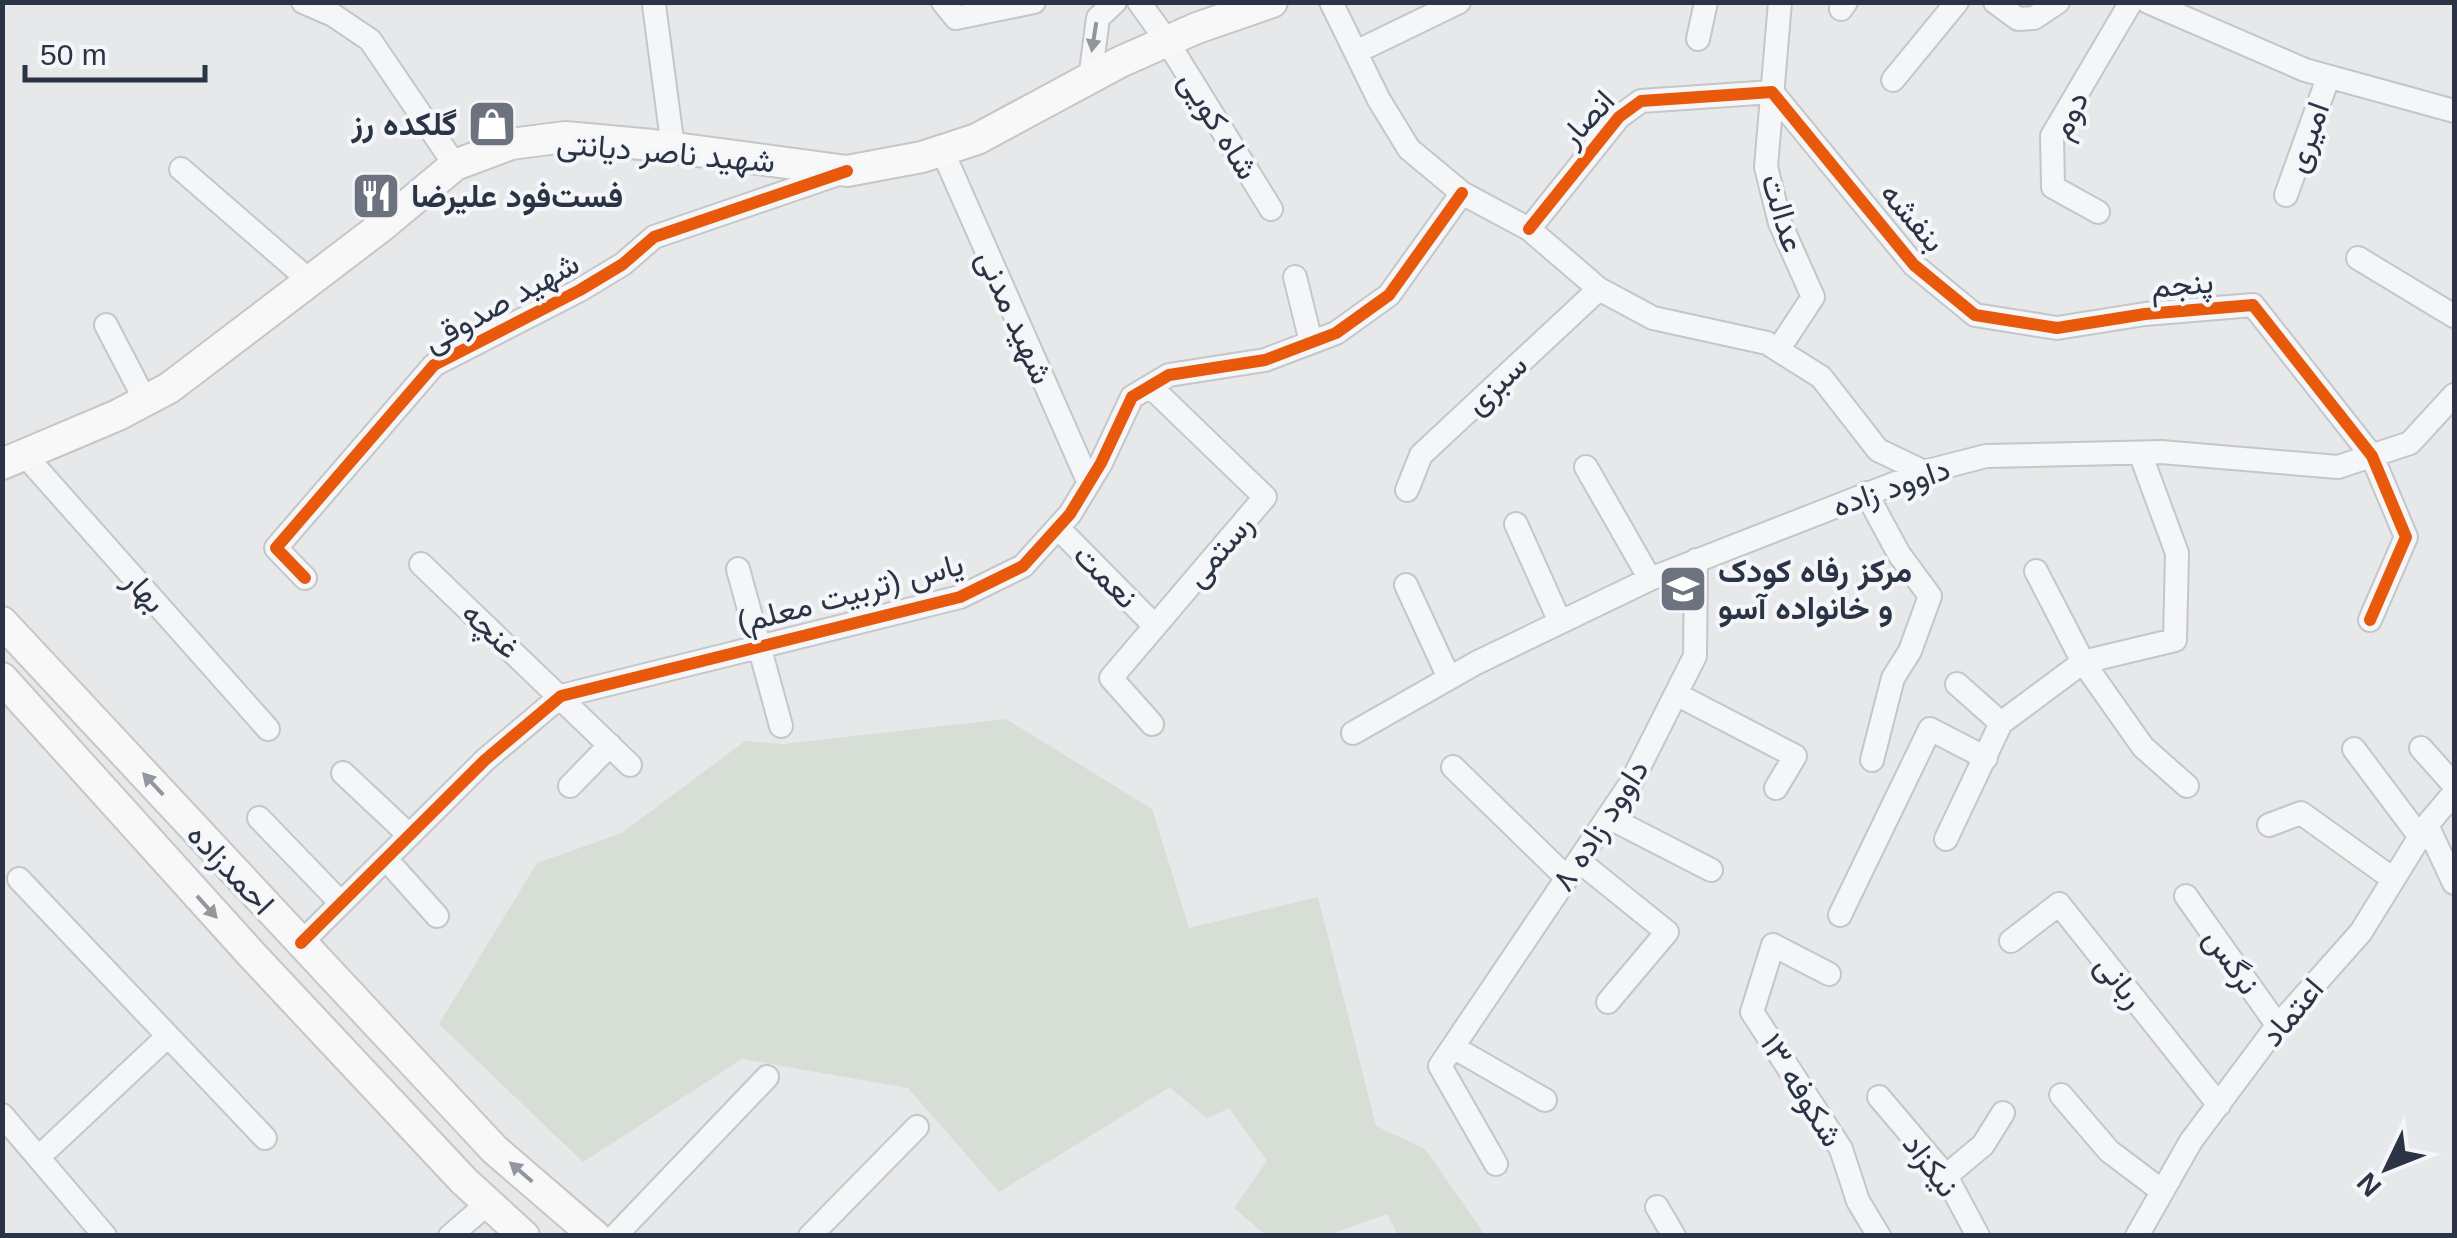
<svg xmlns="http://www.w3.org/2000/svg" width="2457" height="1238" viewBox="0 0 2457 1238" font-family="Helvetica,Vazirmatn,sans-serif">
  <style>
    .grass { fill: #d6ded6 }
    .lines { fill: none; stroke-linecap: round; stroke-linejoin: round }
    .minor-casing { stroke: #c4c6c8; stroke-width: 26 }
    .secondary-casing { stroke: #c4c6c8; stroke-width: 34 }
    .minor { stroke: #f5f6f7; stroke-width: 22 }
    .secondary { stroke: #f8f8f8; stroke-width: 30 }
    .cycleway-casing { stroke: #f4f6f9; stroke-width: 19 }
    .cycleway { stroke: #e8590c; stroke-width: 12 }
    .oneway { fill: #90959e }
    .oneway2 { fill: #92969e }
    .labels { text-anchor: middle; stroke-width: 8; stroke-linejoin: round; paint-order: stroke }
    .street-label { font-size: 32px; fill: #2b3445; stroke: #f4f6f9 }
    .poi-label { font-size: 32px; font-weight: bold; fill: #2b3445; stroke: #f4f6f9; text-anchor: start }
  </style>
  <rect width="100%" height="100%" fill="#e6e8ea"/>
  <!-- grass -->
  <path class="grass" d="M1006 719 1152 809 1189 928 1318 897 1376 1126 1425 1149 1485 1235H1398L1387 1214 1328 1235 1267 1236 1234 1208 1267 1161 1229 1108 1207 1119 1170 1087 999 1192 908 1088 742 1059 583 1162 439 1024 537 863 622 833 745 741 783 744Z"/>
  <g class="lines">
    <!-- minor casing -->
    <g class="minor-casing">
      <path id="minor" d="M303 2 333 15 370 40 455 165
        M943 2 956 18 1034 2
        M1139 2 1167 41 1271 209
        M1331 2 1379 100 1409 149 1462 193 1529 229 1599 289 1653 318 1767 343 1821 377 1878 450 1924 472
        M1995 2 2018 19 2034 18 2058 2
        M2148 2 2305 70 2454 111
        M654 5 673 148
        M1841 9 1846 2
        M1698 39 1706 2
        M1356 52 1459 2
        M1090 79 1098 18 1115 2
        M1893 80 1957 2
        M942 150 1089 483
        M181 169 310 281
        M2286 195 2328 78
        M2098 212 2053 187 2052 136 2131 2
        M1529 229 1619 117 1641 101 1772 92 1914 265 1975 315 2057 328 2145 314 2253 305 2372 456 2406 537 2370 620
        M2358 258 2454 316
        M1295 277 1311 342
        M106 325 145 400
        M1778 350 1813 297 1780 223 1766 167 1780 2
        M1151 387 1265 497 1111 678 1152 724
        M23 453 268 729
        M1586 467 1650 579
        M1407 490 1421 455 1599 289
        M1866 493 1899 554 1930 596 1910 651 1893 678 1872 760
        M1516 524 1560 622
        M1058 528 1154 625
        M421 564 630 765
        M738 569 781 726
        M2036 571 2083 662 2143 747 2187 786
        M305 578 276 548 434 365 580 290 623 264 654 237 844 172
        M1406 585 1449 678
        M1957 684 2001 723
        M1676 694 1795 756 1776 788
        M1353 733 1476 663 1650 579 1924 472 1986 456 2161 452 2338 467 2410 443 2454 395
        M2421 748 2454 785
        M2354 749 2420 837
        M1453 767 1567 878
        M343 773 409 835
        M570 786 610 745
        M1608 817 1711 870
        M259 818 341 903
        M2269 825 2301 813 2393 879
        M2427 825 2454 883
        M1946 839 2001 723 2083 662 2175 640 2177 553 2140 453
        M386 859 437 916
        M1579 861 1667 932 1608 1002
        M19 879 265 1138
        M2186 896 2278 1026
        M1840 915 1930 729 1986 758
        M2011 941 2059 904 2219 1105
        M301 943 485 760 561 696 960 597 1023 566 1070 514 1101 463 1132 397 1169 375 1265 360 1336 333 1389 295 1462 193
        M1829 974 1773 945 1752 1012 1841 1149 1858 1201 1879 1236
        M1453 1047 1545 1100
        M2061 1095 2109 1151 2162 1191
        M1879 1097 1946 1176 1978 1236
        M2 1115 105 1236
        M40 1156 168 1036
        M1496 1164 1440 1066 1631 783 1695 656 1696 560
        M1946 1176 1983 1145 2003 1113
        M1657 1207 1674 1236
        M450 1236 487 1204
        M615 1236 767 1077
        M810 1236 917 1127
        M2137 1236 2191 1141 2274 1030 2361 932 2427 825 2454 793"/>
    </g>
    <!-- secondary casing -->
    <g class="secondary-casing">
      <path id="secondary" d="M2 464 118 415 169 388 382 226 455 165 511 144 565 137 653 145 847 171 922 157 977 139 1120 62 1197 28 1272 2
        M2 622 495 1150 595 1236
        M2 678 253 956 464 1181 524 1236"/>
    </g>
    <!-- minor -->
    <use href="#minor" class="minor"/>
    <!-- secondary -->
    <use href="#secondary" class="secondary"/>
    <!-- cycleway casing -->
    <g class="cycleway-casing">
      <path id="cycleway" d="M1529 229 1619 117 1641 101 1772 92 1914 265 1975 315 2057 328 2145 314 2253 305 2372 456 2406 537 2370 620
        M305 578 276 548 434 365 580 290 623 264 654 237 847 171
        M301 943 485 760 561 696 960 597 1023 566 1070 514 1101 463 1132 397 1169 375 1265 360 1336 333 1389 295 1462 193"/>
    </g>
    <!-- cycleway -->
    <use href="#cycleway" class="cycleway"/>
  </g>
  <!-- one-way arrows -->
  <defs><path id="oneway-solid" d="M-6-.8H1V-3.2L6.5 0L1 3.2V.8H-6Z" transform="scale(2.5)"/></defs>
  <use class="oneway" href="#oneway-solid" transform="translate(1094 37) rotate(99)"/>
  <g class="oneway2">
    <use href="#oneway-solid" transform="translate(153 784) rotate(-133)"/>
    <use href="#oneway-solid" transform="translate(207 907) rotate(48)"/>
    <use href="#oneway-solid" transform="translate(521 1172) rotate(-139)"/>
  </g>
  <!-- icons -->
  <defs>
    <g id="shop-square" transform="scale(2.5)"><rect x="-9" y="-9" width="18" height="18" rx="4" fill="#6c737f" stroke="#f4f6f9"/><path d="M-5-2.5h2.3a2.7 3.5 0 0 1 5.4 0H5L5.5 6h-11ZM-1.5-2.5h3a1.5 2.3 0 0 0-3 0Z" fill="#fff"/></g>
    <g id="restaurant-square" transform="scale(2.5)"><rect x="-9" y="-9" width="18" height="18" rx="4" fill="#6c737f" stroke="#f4f6f9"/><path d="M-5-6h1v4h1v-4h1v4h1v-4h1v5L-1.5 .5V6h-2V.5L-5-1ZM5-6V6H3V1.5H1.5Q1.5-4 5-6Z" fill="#fff"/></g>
    <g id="school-square" transform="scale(2.5)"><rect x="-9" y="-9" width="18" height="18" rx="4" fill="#6c737f" stroke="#f4f6f9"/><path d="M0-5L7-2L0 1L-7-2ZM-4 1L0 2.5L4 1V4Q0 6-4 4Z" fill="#fff"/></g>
  </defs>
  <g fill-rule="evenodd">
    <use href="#shop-square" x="492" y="124"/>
    <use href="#restaurant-square" x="376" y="196"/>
    <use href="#school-square" x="1683" y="589"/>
  </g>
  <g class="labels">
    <!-- street labels -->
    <g class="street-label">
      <text transform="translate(2069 115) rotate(-65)" y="11">دوم</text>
      <text transform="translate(1587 118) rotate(-47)" y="11">انصار</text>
      <text transform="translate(1219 125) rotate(58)" y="11">شاه کویی</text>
      <text transform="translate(2307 137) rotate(-70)" y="11">امیری</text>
      <text transform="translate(666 152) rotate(5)" y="11">شهید ناصر دیانتی</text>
      <text transform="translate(1783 213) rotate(73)" y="11">عدالت</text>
      <text transform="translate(1913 217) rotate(49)" y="11">بنفشه</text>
      <text transform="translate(2182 284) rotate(-5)" y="11">پنجم</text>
      <text transform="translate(501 302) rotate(-29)" y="11">شهید صدوقی</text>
      <text transform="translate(1015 317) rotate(66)" y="11">شهید مدنی</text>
      <text transform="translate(1496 384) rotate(-43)" y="11">سبزی</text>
      <text transform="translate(1891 487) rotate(-19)" y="11">داوود زاده</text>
      <text transform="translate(1219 550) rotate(-49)" y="11">رستمی</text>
      <text transform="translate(1106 576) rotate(45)" y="11">نعمت</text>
      <text transform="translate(145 591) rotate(48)" y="11">بهار</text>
      <text transform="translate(850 593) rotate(-15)" y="11">یاس (تربیت معلم)</text>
      <text transform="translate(491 630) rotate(43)" y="11">غنچه</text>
      <text transform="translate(1600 825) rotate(-57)" y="11">داوود زاده ۸</text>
      <text transform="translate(231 869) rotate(47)" y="11">احمدزاده</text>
      <text transform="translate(2232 961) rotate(55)" y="11">نرگس</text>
      <text transform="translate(2120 981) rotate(51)" y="11">ربانی</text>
      <text transform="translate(2292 1012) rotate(-50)" y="11">اعتماد</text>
      <text transform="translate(1802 1090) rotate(58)" y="11">شکوفه ۱۳</text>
      <text transform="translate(1931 1165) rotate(53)" y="11">نیکزاد</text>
    </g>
    <!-- poi labels -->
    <g class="poi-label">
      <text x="457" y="135" text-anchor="end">گلکده رز</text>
      <text x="411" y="207">فست‌فود علیرضا</text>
      <text x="1718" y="582">مرکز رفاه کودک<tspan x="1718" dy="37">و خانواده آسو</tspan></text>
    </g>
  </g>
  <!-- border -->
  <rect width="2457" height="1238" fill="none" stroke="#2b3445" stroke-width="10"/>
  <!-- north arrow -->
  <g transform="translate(2387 1168) rotate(227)" stroke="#f4f6f9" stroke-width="8" paint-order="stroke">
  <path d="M0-8L18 38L0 25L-18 38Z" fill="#2b3445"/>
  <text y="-15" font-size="28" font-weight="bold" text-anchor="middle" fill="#2b3445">N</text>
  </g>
  <!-- scale -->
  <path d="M25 65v15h180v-15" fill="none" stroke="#2b3445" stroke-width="5"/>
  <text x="40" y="65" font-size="30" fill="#2b3445" stroke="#f4f6f9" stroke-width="8" paint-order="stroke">50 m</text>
</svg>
